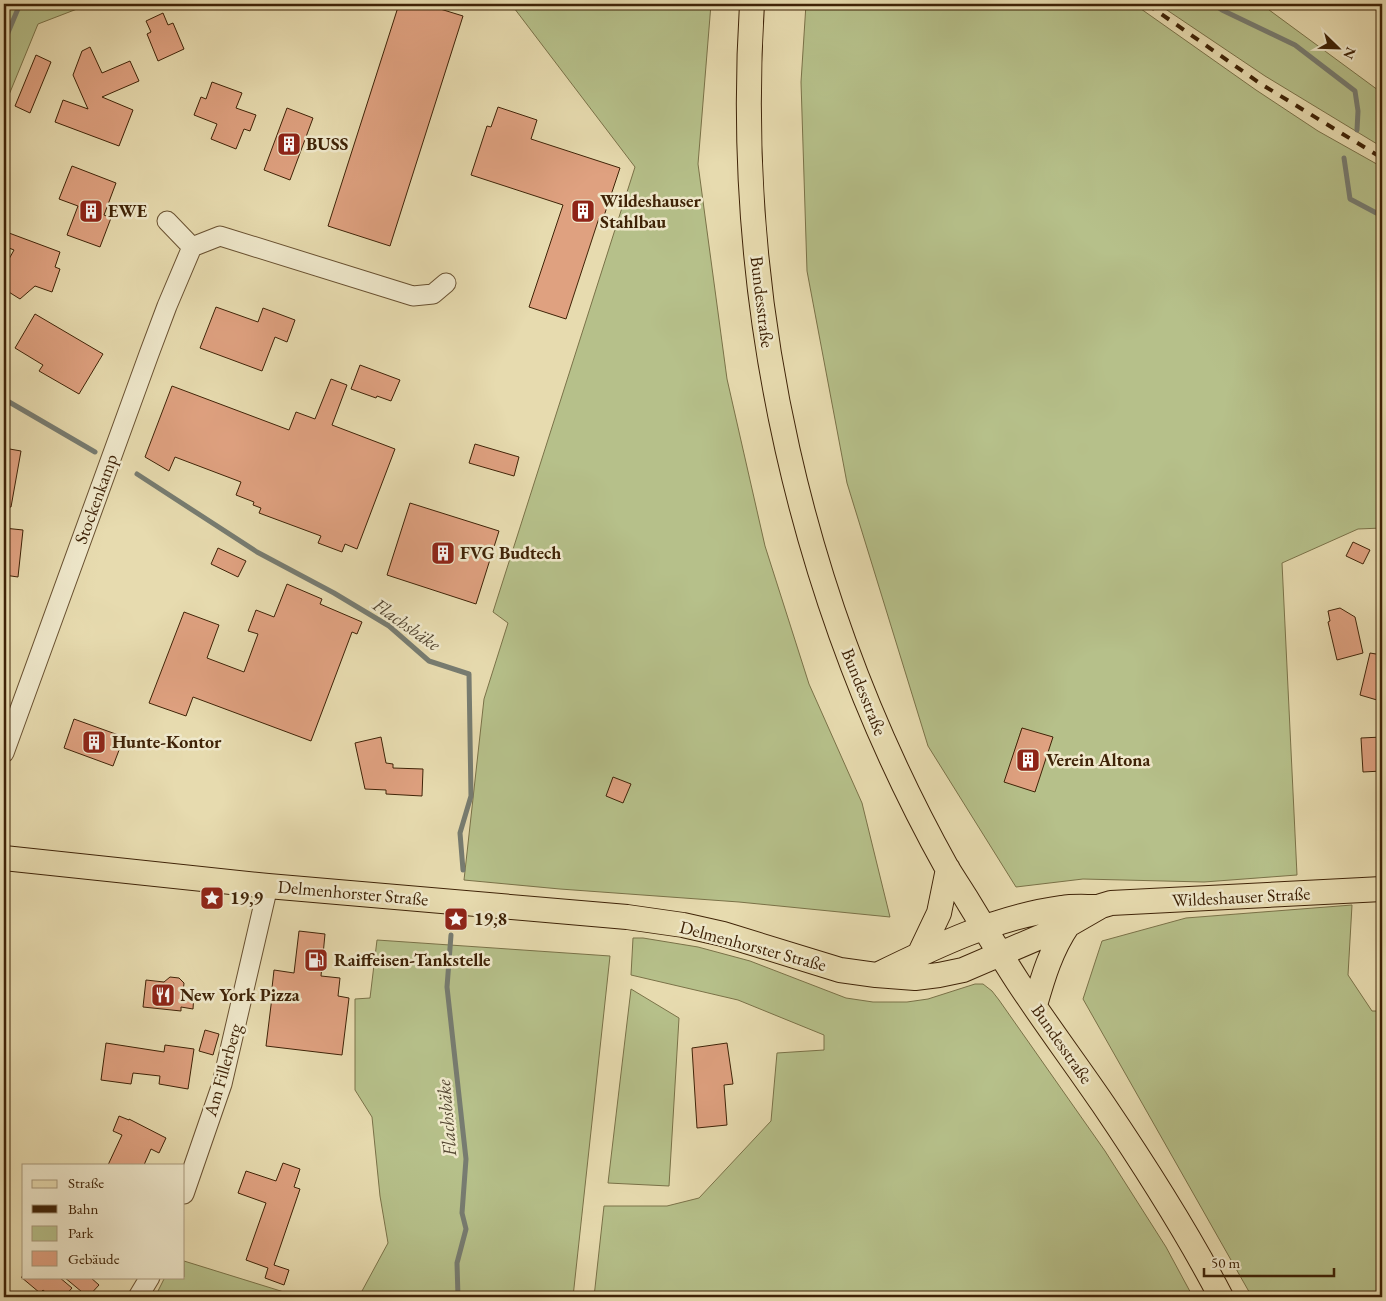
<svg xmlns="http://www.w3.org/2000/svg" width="1386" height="1301" viewBox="0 0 1386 1301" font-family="'EB Garamond',serif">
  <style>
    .green { fill: #b6c08a; stroke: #7a7248; fill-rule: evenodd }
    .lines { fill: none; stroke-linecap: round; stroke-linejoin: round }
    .stream { stroke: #777c71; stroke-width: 5 }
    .building { fill: #dfa180; stroke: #3f2307 }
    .minor-casing { stroke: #695131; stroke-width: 21 }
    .major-casing { stroke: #3f2307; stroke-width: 26 }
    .minor { stroke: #efe8cb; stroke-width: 19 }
    .major { stroke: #e7dbaf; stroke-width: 24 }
    .rail { stroke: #3f2307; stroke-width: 4; stroke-dasharray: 9 9; stroke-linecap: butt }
    .labels { text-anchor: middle; stroke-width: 5; stroke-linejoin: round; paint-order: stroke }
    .poi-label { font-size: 18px; font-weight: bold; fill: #3f2307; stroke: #efe8cb; text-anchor: start }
    .street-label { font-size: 18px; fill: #3f2307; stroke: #efe8cb }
    .water-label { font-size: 19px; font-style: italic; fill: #564833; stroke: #efe8cb }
  </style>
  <rect width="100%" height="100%" fill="#e7dbaf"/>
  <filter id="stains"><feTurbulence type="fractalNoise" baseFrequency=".004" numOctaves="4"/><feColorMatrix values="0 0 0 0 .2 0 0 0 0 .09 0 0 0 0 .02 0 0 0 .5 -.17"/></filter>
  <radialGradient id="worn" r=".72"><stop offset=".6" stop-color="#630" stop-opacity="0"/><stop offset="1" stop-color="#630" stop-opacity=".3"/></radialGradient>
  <!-- green -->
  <path class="green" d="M4 4H90L38 24 4 107Z
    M511 4H711L698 164 727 379 765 546 809 684 862 803 890 917 739 902 560 889 464 880 484 699 508 623 493 612 635 167Z
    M806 4H1134L1256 90 1318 131 1382 167V528L1358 529 1282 563 1297 875 1204 882 1083 879 1016 887 928 746 847 483 807 271 801 82ZM1022 728 1052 738 1005 782Z
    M1158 4H1261L1382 93V147L1265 76Z
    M1352 905 1348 975 1372 1011H1382V1297H1252L1083 999 1102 941 1186 918Z
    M633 938H643L698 947 750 961 846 998 873 1002H907L928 999 975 984H983L992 991 999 1000 1105 1151 1166 1247 1193 1297H594L604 1206H667L699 1198 771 1121 777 1053 824 1050V1035L738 1000 631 975Z
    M377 940 610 956 573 1297H362V1291L388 1243 380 1196 372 1117 355 1090V999L370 998Z
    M631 989 679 1018 669 1186 608 1183Z
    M184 1261 300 1297H155L165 1277H184Z"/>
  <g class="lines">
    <!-- stream -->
    <path class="stream" d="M1213 4 1222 10 1295 45 1355 91 1358 111 1357 130
      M4 42 20 4
      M1344 158 1350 199 1382 216
      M4 399 95 452
      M137 474 257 552 334 593 389 626 429 661 469 674 471 796 460 833 463 870
      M451 935 447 987 466 1159 462 1213 466 1229 457 1263 458 1297"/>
  </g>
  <!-- building -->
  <path class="building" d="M399 4H424L463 16 390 246 328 226Z
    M163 13 168 25 173 23 184 49 158 61 147 34 151 32 146 21Z
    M90 47 102 73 130 61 139 81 102 97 133 110 119 146 55 122 63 100 88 109 73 75 82 51Z
    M36 55 51 62 30 113 15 106Z
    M212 82 242 93 236 108 256 115 250 131 244 129 236 149 211 139 217 124 194 115 201 97 206 99Z
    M498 107 537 120 531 139 620 168 603 219 599 218 566 319 529 307 563 205 471 175 487 126 491 127Z
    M287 108 313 118 290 180 264 170Z
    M72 166 116 183 104 215 111 218 100 247 67 235 78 206 59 199Z
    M9 233 60 252 55 267 60 269 52 292 35 286 20 299 4 289V268L14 250 4 246Z
    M216 307 258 322 263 308 295 320 287 342 275 337 262 371 200 348Z
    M35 314 103 354 79 394 39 371 43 365 15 348Z
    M360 365 400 380 391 401 377 396 376 398 351 389Z
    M331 379 347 385 332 425 395 449 357 549 345 544 342 552 318 543 321 536 259 513 261 508 253 505 254 502 236 495 241 482 175 457 169 471 145 457 172 386 289 430 296 412 315 419Z
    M475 444 519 457 514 476 469 463Z
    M4 448 21 451 11 507H4Z
    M410 503 499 531 476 604 387 575Z
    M4 528 23 530 18 577 4 575Z
    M1353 542 1370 550 1363 564 1346 556Z
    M218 548 246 561 238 577 211 564Z
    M287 584 322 599 320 604 362 622 357 634 352 632 311 741 193 697 186 716 149 703 184 612 219 625 207 658 244 672 258 634 248 631 256 610 274 617Z
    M1340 608 1355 617 1363 653 1337 660 1328 622 1330 621 1328 611Z
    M1370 653 1382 655V678L1377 700 1360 695Z
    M74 719 124 737 113 766 64 748Z
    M1022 728 1053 737 1035 792 1004 782Z
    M381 737 386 763 393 764V768L423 769 422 796 386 794V790L365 789 355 743Z
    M1382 737V771L1363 772 1361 738Z
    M613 777 631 784 623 803 606 796Z
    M299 931 325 934 321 976 340 978 338 996 349 998 342 1055 266 1046 273 989 272 988 274 970 294 973Z
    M170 977 179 978 184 983 183 993 194 994 193 1009 181 1007V1011L143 1007 146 980 164 982Z
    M205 1030 219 1034 213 1055 199 1051Z
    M106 1043 164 1052 165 1045 194 1049 188 1089 159 1084 160 1076 133 1073 131 1084 101 1080Z
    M727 1043 733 1084 724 1085 727 1125 697 1128 692 1048Z
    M119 1116 129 1120V1119L166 1138 159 1153 151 1149 144 1165H108L122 1135 113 1131Z
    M283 1163 300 1169 294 1187 300 1189 274 1265 289 1270 284 1285 265 1278 268 1268 246 1260 266 1203 238 1193 246 1171 276 1181Z
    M21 1277H59L72 1288 64 1297H51L43 1290 40 1293Z
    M64 1277H90L99 1285 88 1297Z"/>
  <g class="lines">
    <!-- minor casing -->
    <g class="minor-casing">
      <path id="minor" d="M192 247 220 236 413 296 433 294 446 283
        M4 753 149 354 167 306 192 247 167 221
        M184 1194 222 1084 268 886
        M138 1297 150 1277"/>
    </g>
    <!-- major casing -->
    <g class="major-casing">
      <path id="major" d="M752 4C733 303 801 606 947 868 953 878 960 888 966 898 983 926 1000 954 1018 982 1045 1023 1075 1063 1103 1104 1145 1166 1186 1230 1221 1297
        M4 858 268 886 627 917 683 925 723 934 840 970 876 975 915 978 939 975 963 970 1068 925 1101 906 1111 903 1382 889
        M919 955 939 913 948 869
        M877 975C936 946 996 917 1062 908 1073 906 1085 907 1096 907
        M1035 1005C1043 977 1051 950 1068 925"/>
    </g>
    <!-- minor -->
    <use href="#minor" class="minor"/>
    <!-- major -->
    <use href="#major" class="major"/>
    <!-- rail -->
    <path class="rail" d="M1147 4 1261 84 1382 158"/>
  </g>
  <!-- icons -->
  <defs>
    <g id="building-square" transform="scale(1.25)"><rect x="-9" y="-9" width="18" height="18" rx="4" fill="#8f2418" stroke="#efe8cb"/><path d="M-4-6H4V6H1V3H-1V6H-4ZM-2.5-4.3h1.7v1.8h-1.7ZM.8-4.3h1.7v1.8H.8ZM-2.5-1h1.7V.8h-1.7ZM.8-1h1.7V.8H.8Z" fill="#fff"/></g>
    <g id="sight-square" transform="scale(1.25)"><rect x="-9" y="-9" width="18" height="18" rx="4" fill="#8f2418" stroke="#efe8cb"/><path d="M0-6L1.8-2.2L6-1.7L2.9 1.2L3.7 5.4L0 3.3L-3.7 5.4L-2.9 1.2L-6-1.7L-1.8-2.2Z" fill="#fff"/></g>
    <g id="fuel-square" transform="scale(1.25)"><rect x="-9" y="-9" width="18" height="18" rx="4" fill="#8f2418" stroke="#efe8cb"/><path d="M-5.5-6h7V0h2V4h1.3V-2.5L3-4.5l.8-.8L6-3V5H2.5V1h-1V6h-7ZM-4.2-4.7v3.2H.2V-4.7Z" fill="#fff"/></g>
    <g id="restaurant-square" transform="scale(1.25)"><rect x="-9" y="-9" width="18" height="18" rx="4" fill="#8f2418" stroke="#efe8cb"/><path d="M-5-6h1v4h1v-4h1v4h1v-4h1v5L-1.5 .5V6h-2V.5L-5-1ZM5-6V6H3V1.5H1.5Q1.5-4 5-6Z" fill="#fff"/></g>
  </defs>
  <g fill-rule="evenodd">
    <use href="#building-square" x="289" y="144"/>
    <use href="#building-square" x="91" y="211"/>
    <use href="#building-square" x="583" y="211"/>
    <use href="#building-square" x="443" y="553"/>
    <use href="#building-square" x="94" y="742"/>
    <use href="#building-square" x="1028" y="760"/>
    <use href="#sight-square" x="212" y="898"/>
    <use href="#sight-square" x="456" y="919"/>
    <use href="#fuel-square" x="316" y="960"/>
    <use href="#restaurant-square" x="163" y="995"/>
  </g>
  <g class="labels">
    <!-- poi labels -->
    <g class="poi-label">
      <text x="306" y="150">BUSS</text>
      <text x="600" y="207">Wildeshauser<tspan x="600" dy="21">Stahlbau</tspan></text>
      <text x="108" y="217">EWE</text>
      <text x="460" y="559">FVG Budtech</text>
      <text x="112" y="748">Hunte-Kontor</text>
      <text x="1046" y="766">Verein Altona</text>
      <text x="230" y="904">19,9</text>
      <text x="474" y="925">19,8</text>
      <text x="334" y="966">Raiffeisen-Tankstelle</text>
      <text x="180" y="1001">New York Pizza</text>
    </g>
    <!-- street labels -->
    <g class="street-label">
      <text transform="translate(762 302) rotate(83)" y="6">Bundesstraße</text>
      <text transform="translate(96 499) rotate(-70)" y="6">Stockenkamp</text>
      <text transform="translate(864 692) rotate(68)" y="6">Bundesstraße</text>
      <text transform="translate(353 893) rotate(5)" y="6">Delmenhorster Straße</text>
      <text transform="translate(1241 897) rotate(-3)" y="6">Wildeshauser Straße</text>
      <text transform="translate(753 946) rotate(15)" y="6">Delmenhorster Straße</text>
      <text transform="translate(1062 1044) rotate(55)" y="6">Bundesstraße</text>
      <text transform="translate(223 1070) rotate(-74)" y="6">Am Fillerberg</text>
    </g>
    <!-- water labels -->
    <g class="water-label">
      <text transform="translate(407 624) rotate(35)" y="7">Flachsbäke</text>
      <text transform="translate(446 1118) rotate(-95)" y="7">Flachsbäke</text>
    </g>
  </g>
  <!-- margin -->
  <rect width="1386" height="1301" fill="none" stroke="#e7dbaf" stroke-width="20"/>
  <rect x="5" y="5" width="1376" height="1291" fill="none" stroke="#3f2307" stroke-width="2.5"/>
  <rect x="10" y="10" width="1366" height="1281" fill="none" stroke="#3f2307"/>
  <!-- legend -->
  <rect x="22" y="1164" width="162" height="115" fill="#efe8cb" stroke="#a9997d"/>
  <rect x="32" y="1180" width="25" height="8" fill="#e7dbaf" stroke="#a9997d"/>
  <text x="68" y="1188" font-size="15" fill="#3f2307">Straße</text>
  <rect x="32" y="1205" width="25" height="8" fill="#3f2307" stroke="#a9997d"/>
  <text x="68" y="1214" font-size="15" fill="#3f2307">Bahn</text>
  <rect x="32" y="1226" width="25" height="15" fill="#b6c08a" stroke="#a9997d"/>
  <text x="68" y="1238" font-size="15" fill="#3f2307">Park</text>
  <rect x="32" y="1251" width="25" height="15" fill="#dfa180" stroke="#a9997d"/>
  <text x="68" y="1264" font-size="15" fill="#3f2307">Gebäude</text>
  <!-- north arrow -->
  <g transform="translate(1338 48) rotate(113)" stroke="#efe8cb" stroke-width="4" paint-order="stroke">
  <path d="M0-4L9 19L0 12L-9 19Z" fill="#3f2307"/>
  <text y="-8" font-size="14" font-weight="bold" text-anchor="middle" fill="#3f2307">N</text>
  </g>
  <!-- scale -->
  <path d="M1204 1268v8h130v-8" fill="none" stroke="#3f2307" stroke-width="2.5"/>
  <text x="1211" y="1268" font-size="15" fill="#3f2307" stroke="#efe8cb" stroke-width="4" paint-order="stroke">50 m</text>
  <rect width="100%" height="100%" filter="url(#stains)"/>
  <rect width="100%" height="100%" fill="url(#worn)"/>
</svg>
